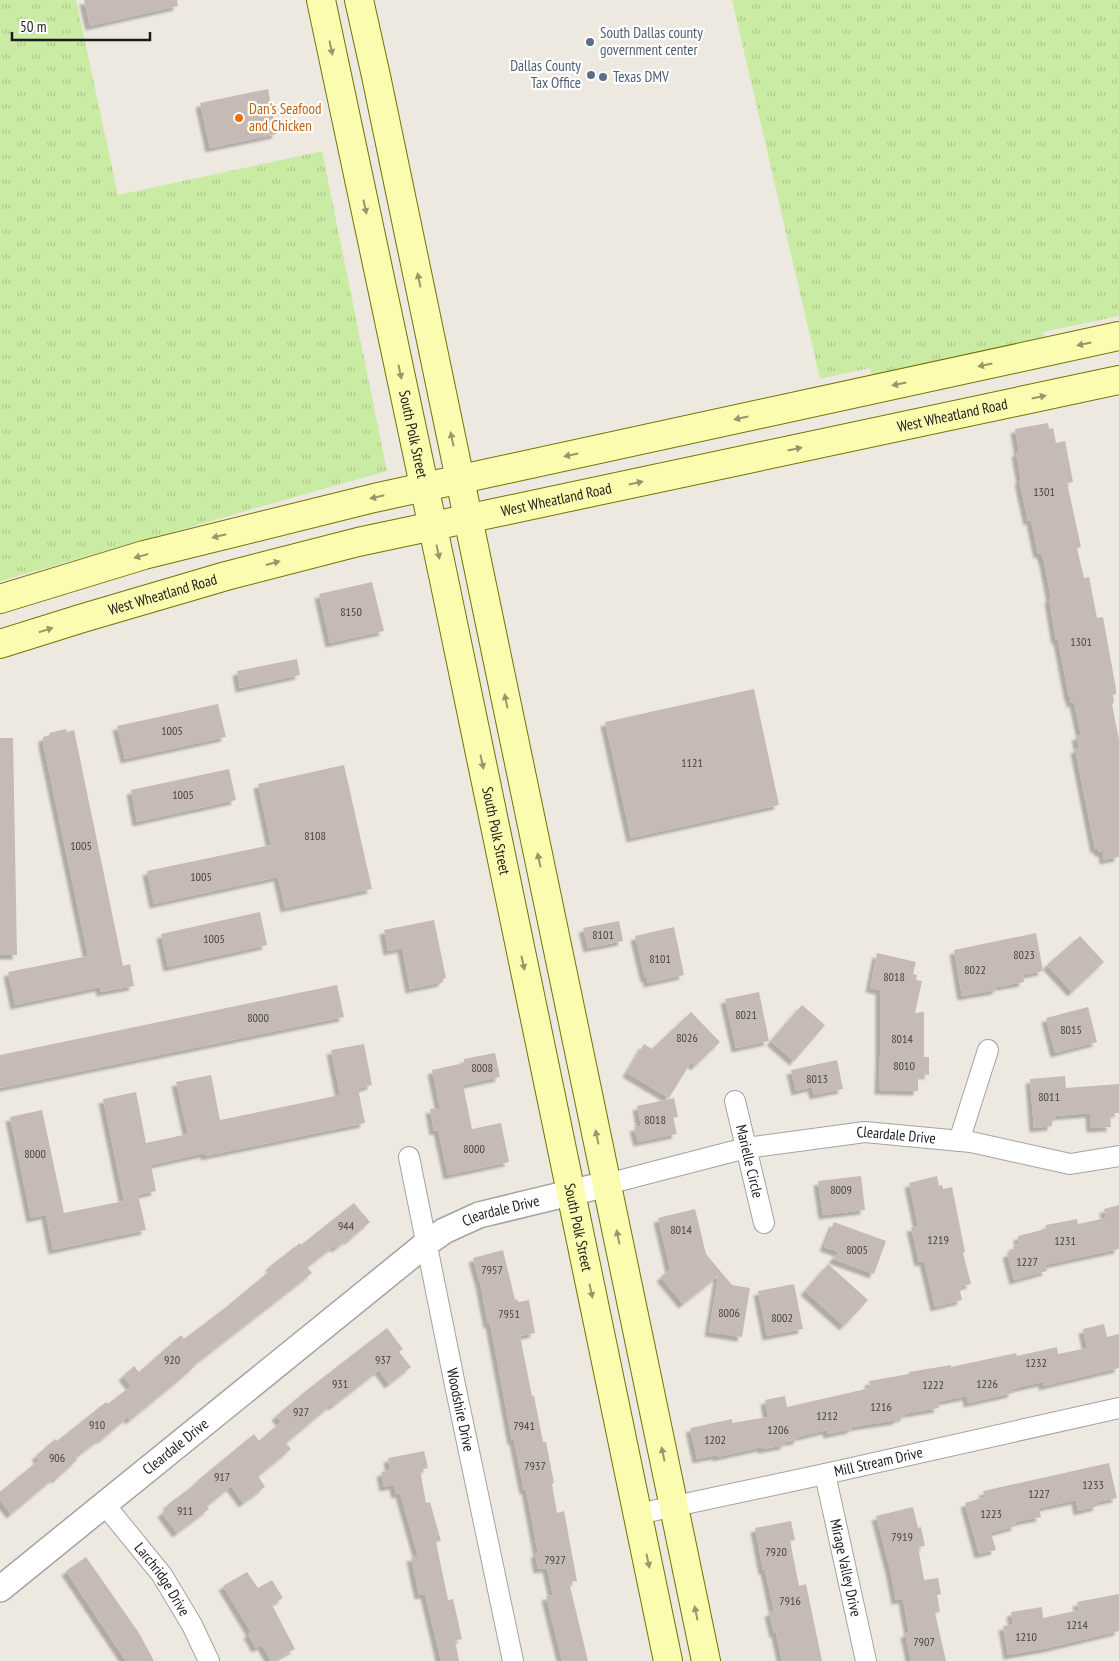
<svg xmlns="http://www.w3.org/2000/svg" width="1119" height="1661" viewBox="0 0 1119 1661" font-family="'PT Sans Narrow',sans-serif">
  <style>
    .grass { fill: url(#grass-tufts) }
    .building { fill: #c5bab4; filter: url(#shadow) }
    .lines { fill: none; stroke-linecap: round; stroke-linejoin: round }
    .minor-casing { stroke: #a3a3a3; stroke-width: 22 }
    .tertiary-casing { stroke: #a3a3a3; stroke-width: 28 }
    .secondary-casing { stroke: #6f7500; stroke-width: 30 }
    .minor { stroke: #fff; stroke-width: 20 }
    .tertiary { stroke: #fff; stroke-width: 25 }
    .secondary { stroke: #fcfcb0; stroke-width: 28 }
    .oneway { fill: #97976d }
    .service-dot { fill: #5c6f8a; stroke: #fff; stroke-width: 2 }
    .food-dot { fill: #e8710a; stroke: #fff; stroke-width: 2 }
    .labels { text-anchor: middle; stroke-width: 4.5; stroke-linejoin: round; paint-order: stroke }
    .number-label { font-size: 12px; fill: #464442 }
    .service-label { font-size: 15px; fill: #4e5e75; stroke: #fff; text-anchor: start }
    .food-label { font-size: 15px; fill: #c56008; stroke: #fff; text-anchor: start }
    .street-label { font-size: 15px; fill: #1c1c1c; stroke: #fff }
  </style>
  <defs>
    <pattern id="grass-tufts" width="24" height="20" patternUnits="userSpaceOnUse" patternTransform="scale(1.25)"><rect width="24" height="20" fill="#caeba3"/><path d="M3 7l-1-3M5 7V3M7 7l1-3M15 17l-1-3M17 17v-4M19 17l1-3" fill="none" stroke="#adc98c"/></pattern>
    <filter id="shadow"><feDropShadow dx="-4.5" dy="4.5" stdDeviation="1" flood-color="#0004"/></filter>
  </defs>
  <rect width="100%" height="100%" fill="#eee9e0"/>
  <!-- grass -->
  <path class="grass" d="M0 0H76L118 195 322 151 387 471 0 581Z
    M732 0H1119V316L1043 332 1046 351 874 390 870 368 820 379Z"/>
  <!-- building -->
  <path class="building" d="M84 0H177L178 6 90 26Z
    M268 89 277 134 210 148 200 103Z
    M1048 423 1049 429 1053 428 1056 443 1065 441 1073 482 1067 483 1068 487 1081 547 1077 548 1084 578 1089 577 1097 618 1103 617 1116 689V694L1113 695 1114 703 1112 704 1119 740V857L1104 860 1103 852H1099L1098 848 1095 849 1075 749 1079 748 1076 736 1081 735 1074 702 1071 703 1070 697H1069L1058 640H1056L1049 599 1051 598 1044 562 1041 553 1038 554 1031 520 1028 521 1019 480H1021L1016 452H1019L1015 429Z
    M372 582 384 631 330 643 319 594Z
    M297 659 300 675 240 688 237 671Z
    M754 689 779 805 631 838 605 722Z
    M218 704 226 737 125 759 117 726Z
    M66 729 67 732 74 730 123 966 130 964 134 986 101 992 100 987 15 1005 8 972 88 956 43 743V737L50 735 49 733Z
    M0 738H13L17 955H0Z
    M344 765 372 889 285 908 278 877 154 904 147 871 271 845 258 784Z
    M229 769 236 800 137 822 131 790Z
    M260 912 267 945 168 967 161 934Z
    M434 920 446 978 443 979V982L410 989 402 948 388 951 384 930Z
    M619 921 623 941 588 948 583 928Z
    M674 927 684 975 648 983 647 977 645 978 635 936Z
    M1036 933 1043 971 1023 975 1024 982 997 987V990L962 996 954 950Z
    M1080 936 1104 962 1072 992 1047 965Z
    M877 953 916 962 913 974 917 975 916 980 922 981 915 1013 924 1012V1057H929V1075L922 1074 921 1079H918V1091L879 1090 880 1056V990L870 988Z
    M337 985 344 1017 0 1088V1055Z
    M759 992 769 1041 736 1048 725 999Z
    M802 1005 825 1025 794 1061 771 1041Z
    M1088 1007 1097 1042 1055 1053 1046 1018Z
    M691 1012 720 1042 695 1066 691 1062 669 1098 627 1073 644 1044 652 1049Z
    M364 1044 372 1085 358 1089 365 1123 205 1156V1153L151 1165 156 1191 138 1195 146 1230 53 1250 46 1215 31 1218 10 1117 42 1110 64 1213 124 1201 103 1099 136 1092 146 1143 188 1134 176 1082 211 1075 220 1120 340 1095 331 1050Z
    M495 1053 500 1077 463 1085 472 1129 501 1123 509 1162 448 1175 438 1130 434 1131 430 1109 440 1108 432 1070 464 1063V1059Z
    M837 1060 843 1089 814 1095 812 1087 796 1091 791 1070Z
    M1065 1076 1066 1088 1119 1084V1113H1114L1115 1116 1110 1117 1111 1127 1091 1128 1090 1113 1056 1116V1120H1052V1126L1034 1128 1030 1079Z
    M674 1098 678 1117 673 1118 677 1134 638 1142 634 1127 641 1126 637 1106Z
    M861 1176 865 1210 823 1215 818 1181Z
    M937 1176 939 1186 942 1185 943 1189 952 1187 965 1252 963 1253 971 1284 962 1286 963 1290 960 1291 962 1300 935 1307 924 1261 919 1262 911 1227 918 1226 909 1183Z
    M354 1203 370 1222 349 1240 348 1239 336 1248 334 1246 307 1267 312 1273 194 1365 195 1366 174 1384 130 1420 128 1417 102 1439 101 1438 75 1458 77 1460 56 1479 55 1477 11 1514 0 1500V1492L39 1460 36 1456 55 1439 57 1441 106 1402 108 1404 131 1386 123 1376 134 1366 139 1372 181 1335 184 1339 225 1308 272 1269 270 1266 300 1243 301 1245Z
    M1119 1205V1249L1045 1265 1047 1271 1014 1280 1007 1253 1014 1251 1013 1246 1019 1244 1018 1236 1046 1229V1225L1077 1219 1078 1224 1106 1218 1104 1209Z
    M695 1209 706 1254 732 1285 750 1288 742 1337 709 1332 718 1276 683 1304 661 1277 670 1269 658 1218Z
    M834 1222 886 1241 874 1274 833 1259 839 1252 824 1247Z
    M503 1250 515 1300 517 1299 518 1302 529 1300 535 1333 520 1336 532 1396H534L543 1442H546L554 1483 552 1484 557 1513 564 1511 577 1581 569 1582 588 1661H562L546 1596 553 1595 547 1568 538 1569 535 1553H538L526 1489 524 1490 514 1440H512L490 1323 488 1324 480 1283 473 1258Z
    M828 1264 868 1300 844 1326 805 1291Z
    M794 1284 803 1329 767 1336 758 1291Z
    M1104 1324 1107 1337 1119 1334V1368L1043 1386V1382L1012 1389 1013 1393 968 1403 967 1396 937 1402 939 1408 904 1414 905 1417 898 1418V1420L852 1427V1429L828 1434 827 1430 798 1437V1440L785 1442V1445L763 1449 762 1447 717 1457V1455L697 1459 690 1428 732 1419V1423L768 1417 765 1400 785 1396 787 1407 870 1388 869 1381 909 1374V1372L951 1365V1367L1016 1353 1017 1356 1057 1347 1058 1354 1087 1348 1083 1329Z
    M387 1328 403 1349 399 1352 411 1367 389 1384 379 1370 333 1406 332 1404 286 1443 291 1449 258 1476 265 1487 243 1503 231 1486 207 1506 209 1509 177 1533 162 1513 169 1507 167 1505 198 1482 197 1481 254 1434 259 1441 281 1422 276 1416 307 1390Z
    M424 1451 428 1468 420 1470 426 1503 430 1502 441 1541 436 1542 448 1600 453 1599 462 1639 455 1641 459 1661H441L425 1594 419 1595 411 1557 418 1556 400 1493 396 1494 394 1485 384 1487 381 1472 390 1470 388 1458Z
    M1109 1463 1117 1498 1097 1502 1098 1506 1078 1511 1076 1500 1039 1508 1041 1517 1015 1522 1016 1526 991 1533 996 1550 979 1554 965 1503 985 1497 983 1491Z
    M913 1507 918 1528 921 1527 925 1546 918 1547 924 1580 938 1578 941 1594 937 1595 940 1612 935 1613 946 1661H911L905 1633 909 1632 903 1599 896 1600 890 1569 876 1516Z
    M791 1521 795 1540 790 1541 799 1586 806 1584 822 1661H782L776 1633H774L769 1612 774 1611 765 1570H763L755 1528Z
    M86 1557 139 1633 154 1661H126L66 1571Z
    M247 1572 258 1588 272 1580 283 1598 272 1605 295 1649 272 1661H271L262 1645 256 1648 248 1634 251 1632 223 1586Z
    M1119 1594V1631L1048 1648 1008 1655 1003 1626 1013 1624 1011 1612 1042 1607 1043 1618 1079 1610 1077 1602Z"/>
  <g class="lines">
    <!-- minor casing -->
    <g class="minor-casing">
      <g id="minor">
        <path id="s1" d="M735 1101 764 1223"/>
        <path d="M959 1141 988 1050"/>
        <path id="s2" d="M409 1157 455 1385 513 1661"/>
        <path id="s3" d="M607 1184 746 1148 865 1132 971 1142 1070 1164 1119 1156"/>
        <path id="s4" d="M825 1474 866 1661"/>
        <path id="s5" d="M105 1505 162 1575 192 1625 209 1661"/>
        <path id="s6" d="M638 1514 825 1474 1119 1408"/>
      </g>
    </g>
    <!-- tertiary casing -->
    <g class="tertiary-casing">
      <g id="tertiary">
        <path id="s7" d="M0 1589 427 1243 444 1231 479 1215 607 1184"/>
      </g>
    </g>
    <!-- secondary casing -->
    <g class="secondary-casing">
      <g id="secondary">
        <path id="s8" d="M321 0 443 575 668 1661"/>
        <path d="M359 0 376 76 706 1661"/>
        <path d="M0 599 144 555 374 498 1119 336"/>
        <path id="s9" d="M0 644 83 618 226 576 358 542 1119 380"/>
      </g>
    </g>
    <!-- minor -->
    <use href="#minor" class="minor"/>
    <!-- tertiary -->
    <use href="#tertiary" class="tertiary"/>
    <!-- secondary -->
    <use href="#secondary" class="secondary"/>
  </g>
  <!-- one-way arrows -->
  <defs><path id="oneway-solid" d="M-6-.8H1V-3.2L6.5 0L1 3.2V.8H-6Z" transform="scale(1.25)"/></defs>
  <g class="oneway">
    <use href="#oneway-solid" transform="translate(331 48) rotate(78)"/>
    <use href="#oneway-solid" transform="translate(365 207) rotate(78)"/>
    <use href="#oneway-solid" transform="translate(419 280) rotate(-102)"/>
    <use href="#oneway-solid" transform="translate(1084 344) rotate(168)"/>
    <use href="#oneway-solid" transform="translate(985 365) rotate(168)"/>
    <use href="#oneway-solid" transform="translate(400 372) rotate(78)"/>
    <use href="#oneway-solid" transform="translate(899 384) rotate(168)"/>
    <use href="#oneway-solid" transform="translate(1039 397) rotate(-12)"/>
    <use href="#oneway-solid" transform="translate(741 418) rotate(168)"/>
    <use href="#oneway-solid" transform="translate(452 439) rotate(-102)"/>
    <use href="#oneway-solid" transform="translate(795 449) rotate(-12)"/>
    <use href="#oneway-solid" transform="translate(571 455) rotate(168)"/>
    <use href="#oneway-solid" transform="translate(636 483) rotate(-12)"/>
    <use href="#oneway-solid" transform="translate(377 497) rotate(167)"/>
    <use href="#oneway-solid" transform="translate(219 536) rotate(166)"/>
    <use href="#oneway-solid" transform="translate(438 552) rotate(78)"/>
    <use href="#oneway-solid" transform="translate(141 556) rotate(164)"/>
    <use href="#oneway-solid" transform="translate(273 563) rotate(-15)"/>
    <use href="#oneway-solid" transform="translate(46 630) rotate(-18)"/>
    <use href="#oneway-solid" transform="translate(506 701) rotate(-102)"/>
    <use href="#oneway-solid" transform="translate(482 762) rotate(78)"/>
    <use href="#oneway-solid" transform="translate(539 860) rotate(-102)"/>
    <use href="#oneway-solid" transform="translate(523 963) rotate(78)"/>
    <use href="#oneway-solid" transform="translate(597 1137) rotate(-102)"/>
    <use href="#oneway-solid" transform="translate(618 1237) rotate(-102)"/>
    <use href="#oneway-solid" transform="translate(591 1291) rotate(78)"/>
    <use href="#oneway-solid" transform="translate(663 1454) rotate(-102)"/>
    <use href="#oneway-solid" transform="translate(648 1561) rotate(78)"/>
    <use href="#oneway-solid" transform="translate(696 1613) rotate(-102)"/>
  </g>
  <!-- markers -->
  <g class="service-dot">
    <circle cx="590" cy="42" r="5"/>
    <circle cx="591" cy="75" r="5"/>
    <circle cx="603" cy="77" r="5"/>
  </g>
  <circle class="food-dot" cx="239" cy="118" r="5"/>
  <g class="labels">
    <!-- number labels -->
    <g class="number-label">
      <text x="1044" y="496">1301</text>
      <text x="351" y="616">8150</text>
      <text x="1081" y="646">1301</text>
      <text x="172" y="735">1005</text>
      <text x="692" y="767">1121</text>
      <text x="183" y="799">1005</text>
      <text x="315" y="840">8108</text>
      <text x="81" y="850">1005</text>
      <text x="201" y="881">1005</text>
      <text x="603" y="939">8101</text>
      <text x="214" y="943">1005</text>
      <text x="1024" y="959">8023</text>
      <text x="660" y="963">8101</text>
      <text x="975" y="974">8022</text>
      <text x="894" y="981">8018</text>
      <text x="746" y="1019">8021</text>
      <text x="258" y="1022">8000</text>
      <text x="1071" y="1034">8015</text>
      <text x="687" y="1042">8026</text>
      <text x="902" y="1043">8014</text>
      <text x="904" y="1070">8010</text>
      <text x="482" y="1072">8008</text>
      <text x="817" y="1083">8013</text>
      <text x="1049" y="1101">8011</text>
      <text x="655" y="1124">8018</text>
      <text x="474" y="1153">8000</text>
      <text x="35" y="1158">8000</text>
      <text x="841" y="1194">8009</text>
      <text x="346" y="1230">944</text>
      <text x="681" y="1234">8014</text>
      <text x="938" y="1244">1219</text>
      <text x="1065" y="1245">1231</text>
      <text x="857" y="1254">8005</text>
      <text x="1027" y="1266">1227</text>
      <text x="492" y="1274">7957</text>
      <text x="729" y="1317">8006</text>
      <text x="509" y="1318">7951</text>
      <text x="782" y="1322">8002</text>
      <text x="172" y="1364">920</text>
      <text x="383" y="1364">937</text>
      <text x="1036" y="1367">1232</text>
      <text x="340" y="1388">931</text>
      <text x="987" y="1388">1226</text>
      <text x="933" y="1389">1222</text>
      <text x="881" y="1411">1216</text>
      <text x="301" y="1416">927</text>
      <text x="827" y="1420">1212</text>
      <text x="97" y="1429">910</text>
      <text x="524" y="1430">7941</text>
      <text x="778" y="1434">1206</text>
      <text x="715" y="1444">1202</text>
      <text x="57" y="1462">906</text>
      <text x="535" y="1470">7937</text>
      <text x="222" y="1481">917</text>
      <text x="1093" y="1489">1233</text>
      <text x="1039" y="1498">1227</text>
      <text x="185" y="1515">911</text>
      <text x="991" y="1518">1223</text>
      <text x="902" y="1541">7919</text>
      <text x="776" y="1556">7920</text>
      <text x="555" y="1564">7927</text>
      <text x="790" y="1605">7916</text>
      <text x="1077" y="1629">1214</text>
      <text x="1026" y="1641">1210</text>
      <text x="924" y="1646">7907</text>
    </g>
    <!-- service labels -->
    <g class="service-label">
      <text x="600" y="38">South Dallas county<tspan x="600" dy="17">government center</tspan></text>
      <text x="581" y="71" text-anchor="end">Dallas County<tspan x="581" dy="17">Tax Office</tspan></text>
      <text x="613" y="82">Texas DMV</text>
    </g>
    <!-- food labels -->
    <g class="food-label">
      <text x="249" y="114">Dan's Seafood<tspan x="249" dy="17">and Chicken</tspan></text>
    </g>
    <!-- street labels -->
    <g class="street-label">
      <text dy="5" stroke="none"><textPath href="#s9" startOffset="980">West Wheatland Road</textPath></text>
      <text dy="5" stroke="none"><textPath href="#s8" startOffset="444">South Polk Street</textPath></text>
      <text dy="5" stroke="none"><textPath href="#s9" startOffset="575">West Wheatland Road</textPath></text>
      <text dy="5" stroke="none"><textPath href="#s9" startOffset="170">West Wheatland Road</textPath></text>
      <text dy="5" stroke="none"><textPath href="#s8" startOffset="849">South Polk Street</textPath></text>
      <text dy="5" stroke="none"><textPath href="#s3" startOffset="295">Cleardale Drive</textPath></text>
      <text dy="5" stroke="none"><textPath href="#s1" startOffset="62">Marielle Circle</textPath></text>
      <text dy="5" stroke="none"><textPath href="#s7" startOffset="631">Cleardale Drive</textPath></text>
      <text dy="5" stroke="none"><textPath href="#s8" startOffset="1254">South Polk Street</textPath></text>
      <text dy="5" stroke="none"><textPath href="#s2" startOffset="258">Woodshire Drive</textPath></text>
      <text dy="5" stroke="none"><textPath href="#s7" startOffset="226">Cleardale Drive</textPath></text>
      <text dy="5" stroke="none"><textPath href="#s6" startOffset="246">Mill Stream Drive</textPath></text>
      <text dy="5" stroke="none"><textPath href="#s4" startOffset="96">Mirage Valley Drive</textPath></text>
      <text dy="5" stroke="none"><textPath href="#s5" startOffset="94">Larchridge Drive</textPath></text>
    </g>
  </g>
  <!-- scale -->
  <path d="M12 32v8h138v-8" fill="none" stroke="#1c1c1c" stroke-width="2.5"/>
  <text x="20" y="32" font-size="15" fill="#1c1c1c" stroke="#ffffff" stroke-width="4" paint-order="stroke">50 m</text>
</svg>
